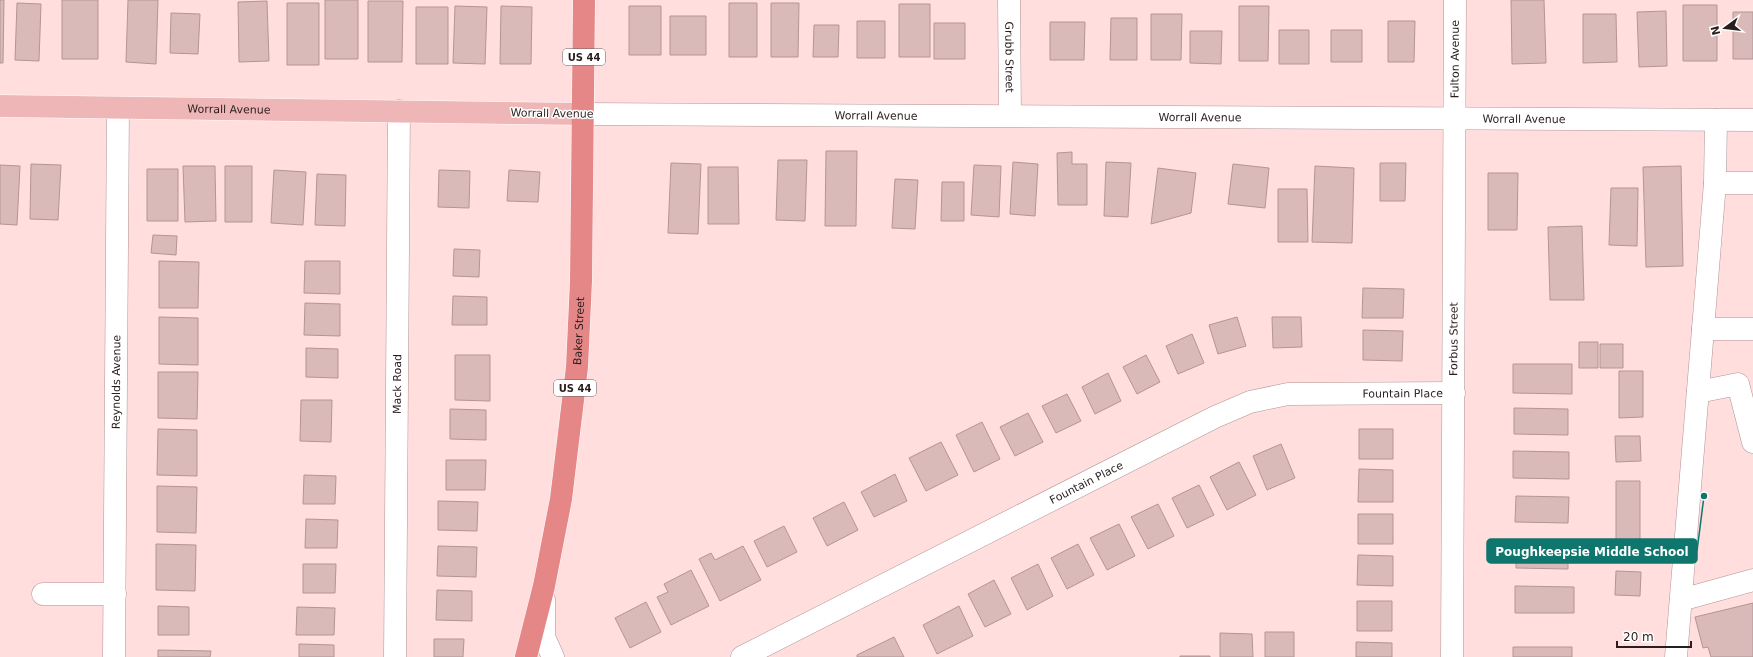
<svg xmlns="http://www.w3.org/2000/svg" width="1753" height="657" viewBox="0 0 1753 657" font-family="'DejaVu Sans',sans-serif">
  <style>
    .building { fill: #d9bab9; stroke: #b39595 }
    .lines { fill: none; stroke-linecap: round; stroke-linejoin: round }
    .minor-casing { stroke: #b19493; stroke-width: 23 }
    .major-casing { stroke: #fff; stroke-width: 23 }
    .highway-casing { stroke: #fff; stroke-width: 23 }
    .minor { stroke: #fff; stroke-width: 22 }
    .major { stroke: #efb6b7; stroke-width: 22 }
    .highway { stroke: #e58687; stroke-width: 22 }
    .labels { text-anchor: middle; stroke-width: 3; stroke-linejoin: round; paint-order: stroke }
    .shield { fill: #fff; stroke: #696261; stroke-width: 1 }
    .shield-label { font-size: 10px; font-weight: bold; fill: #291e1d }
    .street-label { font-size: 11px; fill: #291e1d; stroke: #fff }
    .leader { fill: none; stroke: #0f766e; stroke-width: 1.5 }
    .callout-dot { fill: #0f766e; stroke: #fff; stroke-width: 1.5 }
    .callout { fill: #0f766e; stroke: #0f766e; stroke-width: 1.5 }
    .callout-label { font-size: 12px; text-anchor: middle; font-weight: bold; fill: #fff }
  </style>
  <rect width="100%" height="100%" fill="#ffdedd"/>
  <!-- building -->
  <path class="building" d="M0 0H4L3 63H0Z
    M62 0H98V59H62Z
    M128 0H158L156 64 126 62Z
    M325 0H358V59H325Z
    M1511 0H1544L1546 63 1512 64Z
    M267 1 269 61 239 62 238 2Z
    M368 1H403L402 62H368Z
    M17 3 41 4 39 61 15 60Z
    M287 3H319V65H287Z
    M729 3H757V57H729Z
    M771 3H799L798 57H771Z
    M899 4H930V57H899Z
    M1683 5H1717V61H1683Z
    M455 6 487 7 485 64 453 63Z
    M501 6 532 7 531 64H500Z
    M629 6H661V55H629Z
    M1239 6H1269L1268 61H1239Z
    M416 7H448V64H416Z
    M1666 11 1667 66 1639 67 1637 12Z
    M1733 12H1753V59H1733Z
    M171 13 200 14 198 54 170 53Z
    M1151 14H1182L1181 60H1151Z
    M1583 14H1616L1617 62 1583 63Z
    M670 16H706V55H670Z
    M1111 18H1137V60H1110Z
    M857 21H885V58H857Z
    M1388 21H1415L1414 62H1388Z
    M1050 22H1085L1084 60H1050Z
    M934 23H965V59H934Z
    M814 25H839L838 57H813Z
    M1279 30H1309V64H1279Z
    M1331 30H1362V62H1331Z
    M1190 31H1222L1221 64 1190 63Z
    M826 151H857L856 226H825Z
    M1072 152V164H1087V205H1058L1057 153Z
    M778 160H807L805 221 776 220Z
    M1013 162 1038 164 1035 216 1010 214Z
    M1106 162 1131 163 1128 217 1104 216Z
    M671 163 701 164 698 234 668 233Z
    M1380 163H1406L1405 201H1380Z
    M31 164 61 165 58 220 30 219Z
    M1233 164 1269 168 1265 208 1228 204Z
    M0 165 20 166 17 225 0 224Z
    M974 165 1001 166 999 217 971 215Z
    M183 166H215L216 221 185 222Z
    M225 166H252V222H225Z
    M1315 166 1354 168 1352 243 1312 242Z
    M1681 166 1683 266 1646 267 1643 167Z
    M708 167H738L739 224H708Z
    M1158 168 1196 173 1191 213 1151 224Z
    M147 169H178V221H147Z
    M274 170 306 172 303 225 271 223Z
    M439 170 470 171 469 208 438 207Z
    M509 170 540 172 538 202 507 201Z
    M1488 173H1518L1517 230H1488Z
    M317 174 346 175 345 226 315 225Z
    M895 179 918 180 915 229 892 228Z
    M942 182H964V221H941Z
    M1611 188H1638L1637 246 1609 245Z
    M1278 189H1307L1308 242H1278Z
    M1582 226 1584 300H1550L1548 227Z
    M153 235 177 236 176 255 151 253Z
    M454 249 480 250 479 277 453 276Z
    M159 261 199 262 198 308H159Z
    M305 261H340V294L304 293Z
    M1363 288 1404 289 1403 318H1362Z
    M453 296 487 297V325H452Z
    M305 303 340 304V336L304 335Z
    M159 317 198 318V365L159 364Z
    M1237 317 1246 346 1218 354 1209 325Z
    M1272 317H1301L1302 347 1273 348Z
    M1363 330 1403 331 1402 361 1363 360Z
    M1192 334 1204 363 1178 374 1166 346Z
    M1579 342H1598V368H1579Z
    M1600 344H1623V368H1600Z
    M306 348 338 349V378L306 377Z
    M455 355H490V401L455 400Z
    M1146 355 1160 382 1137 394 1123 367Z
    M1513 364H1572V394L1513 393Z
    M1619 371H1643V417L1619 418Z
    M158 372H198L197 419 158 418Z
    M1108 373 1121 401 1095 414 1082 387Z
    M1067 394 1081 421 1056 433 1042 406Z
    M301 400H332L331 442 300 441Z
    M1514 408 1568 409V435L1514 434Z
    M450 409 486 410V440L450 439Z
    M1028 413 1043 442 1015 456 1000 427Z
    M982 422 1000 459 974 472 956 435Z
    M158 429 197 430V476L157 475Z
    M1359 429H1393V459H1359Z
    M1615 436H1640L1641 461 1616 462Z
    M941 442 958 475 926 491 909 458Z
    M1281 444 1295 478 1267 490 1253 456Z
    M1513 451 1569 452V479L1513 478Z
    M446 460H486L485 490H446Z
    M1239 462 1256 495 1227 510 1210 477Z
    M1359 469 1393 470V502H1358Z
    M895 474 907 501 874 517 861 492Z
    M304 475 336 476 335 504H303Z
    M1616 481H1640V550H1616Z
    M1199 485 1214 515 1187 528 1172 498Z
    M157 486 197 487 196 533 157 532Z
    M1516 496 1569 497 1568 523 1515 522Z
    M438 501 478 502 477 531 438 530Z
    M844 502 858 530 827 546 813 518Z
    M1158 504 1174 536 1148 549 1131 517Z
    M1358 514H1393V544H1358Z
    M306 519 338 520 337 548H305Z
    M1119 524 1135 556 1107 570 1090 538Z
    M784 526 797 552 767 567 754 541Z
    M1516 542H1568V569L1516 568Z
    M156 544 196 545 195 591 156 590Z
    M1078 544 1094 575 1067 589 1051 558Z
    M438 546 477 547 476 577 437 576Z
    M743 546 761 580 720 601 699 559 711 553 715 560Z
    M1358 555 1393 556V586L1357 585Z
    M303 564H336L335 593H303Z
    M1038 564 1053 596 1027 610 1011 578Z
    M691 570 709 606 671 625 657 597 668 592 664 584Z
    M1616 571 1641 572 1640 596 1615 595Z
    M994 580 1011 614 985 627 968 594Z
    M1515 586 1574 587V613H1515Z
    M437 590 472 591V621L436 620Z
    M1357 601H1392V631H1357Z
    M646 602 661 632 630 648 615 618Z
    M1753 603V657H1711L1708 647 1703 648 1695 617Z
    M158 606 189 607V635H158Z
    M959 606 973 636 937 654 923 625Z
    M297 607 335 608 334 635H296Z
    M1265 632H1294V657H1265Z
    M1220 633 1252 634 1253 657H1220Z
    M894 637 904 657H857V655Z
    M434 639H464L463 657H434Z
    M1356 642 1392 643V657H1356Z
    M299 644 334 645V657H299Z
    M1513 647H1572V657H1513Z
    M158 650 211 651 210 657H158Z
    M1180 656H1210V657H1180Z"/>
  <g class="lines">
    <!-- minor casing -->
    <g class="minor-casing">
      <g id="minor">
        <path id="s1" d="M1009 0 1010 115"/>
        <path id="s2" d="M583 114 1753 120"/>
        <path d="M1715 183 1716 120"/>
        <path d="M1753 183H1715L1703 329H1753"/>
        <path d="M1698 392 1738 384 1753 442"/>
        <path d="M43 594H115"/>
        <path d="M544 600V637L553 657"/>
        <path d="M1681 600 1753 580"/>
        <path id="s3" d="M114 657 118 108"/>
        <path id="s4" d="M395 657 399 111"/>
        <path id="s5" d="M742 657 1215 417 1250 402 1288 394 1454 393"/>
        <path id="s6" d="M1452 657 1455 0"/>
        <path d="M1676 657 1703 329"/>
      </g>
    </g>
    <!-- major casing -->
    <g class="major-casing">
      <g id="major">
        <path id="s7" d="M0 106 583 114"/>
      </g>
    </g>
    <!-- highway casing -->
    <g class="highway-casing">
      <g id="highway">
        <path id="s8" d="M526 657 544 586 561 499 577 367 581 281 584 0"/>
      </g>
    </g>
    <!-- minor -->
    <use href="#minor" class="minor"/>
    <!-- major -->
    <use href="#major" class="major"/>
    <!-- highway -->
    <use href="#highway" class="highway"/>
  </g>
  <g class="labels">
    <!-- shield labels -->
    <g class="shield">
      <rect x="563" y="49" width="42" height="16" rx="3"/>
      <rect x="554" y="380" width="42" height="16" rx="3"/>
    </g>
    <g class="shield-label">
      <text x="584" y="61">US 44</text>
      <text x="575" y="392">US 44</text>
    </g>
    <!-- street labels -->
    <g class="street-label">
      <text dy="4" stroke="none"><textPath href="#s1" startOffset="57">Grubb Street</textPath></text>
      <text dy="4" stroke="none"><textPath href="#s6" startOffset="598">Fulton Avenue</textPath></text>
      <text dy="4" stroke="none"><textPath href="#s7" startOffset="229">Worrall Avenue</textPath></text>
      <text transform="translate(552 113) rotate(1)" y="4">Worrall Avenue</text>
      <text dy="4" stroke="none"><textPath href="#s2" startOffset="293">Worrall Avenue</textPath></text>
      <text dy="4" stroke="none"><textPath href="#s2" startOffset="617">Worrall Avenue</textPath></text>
      <text dy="4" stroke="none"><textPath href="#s2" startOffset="941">Worrall Avenue</textPath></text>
      <text dy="4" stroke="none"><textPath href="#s8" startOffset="331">Baker Street</textPath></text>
      <text dy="4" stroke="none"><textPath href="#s6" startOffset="318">Forbus Street</textPath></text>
      <text dy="4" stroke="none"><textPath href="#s3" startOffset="275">Reynolds Avenue</textPath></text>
      <text dy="4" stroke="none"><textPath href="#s4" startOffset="273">Mack Road</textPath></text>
      <text dy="4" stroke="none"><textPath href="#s5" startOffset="722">Fountain Place</textPath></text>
      <text dy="4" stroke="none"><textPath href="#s5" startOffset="386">Fountain Place</textPath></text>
    </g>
  </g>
  <!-- callouts -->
  <path class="leader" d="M1704 496L1697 551"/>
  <circle class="callout-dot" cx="1704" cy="496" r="4"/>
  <rect class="callout" x="1487" y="539" width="210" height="24" rx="4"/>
  <g class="callout-label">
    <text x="1592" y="556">Poughkeepsie Middle School</text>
  </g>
  <!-- north arrow -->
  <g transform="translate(1725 28) rotate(255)" stroke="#ffffff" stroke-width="3" paint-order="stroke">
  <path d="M0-3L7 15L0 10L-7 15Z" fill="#291e1d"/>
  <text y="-6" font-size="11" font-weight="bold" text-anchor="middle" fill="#291e1d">N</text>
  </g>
  <!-- scale -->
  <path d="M1617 641v6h74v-6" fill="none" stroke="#291e1d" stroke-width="2"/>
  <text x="1623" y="641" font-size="12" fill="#291e1d" stroke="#ffffff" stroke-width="3" paint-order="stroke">20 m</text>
</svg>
